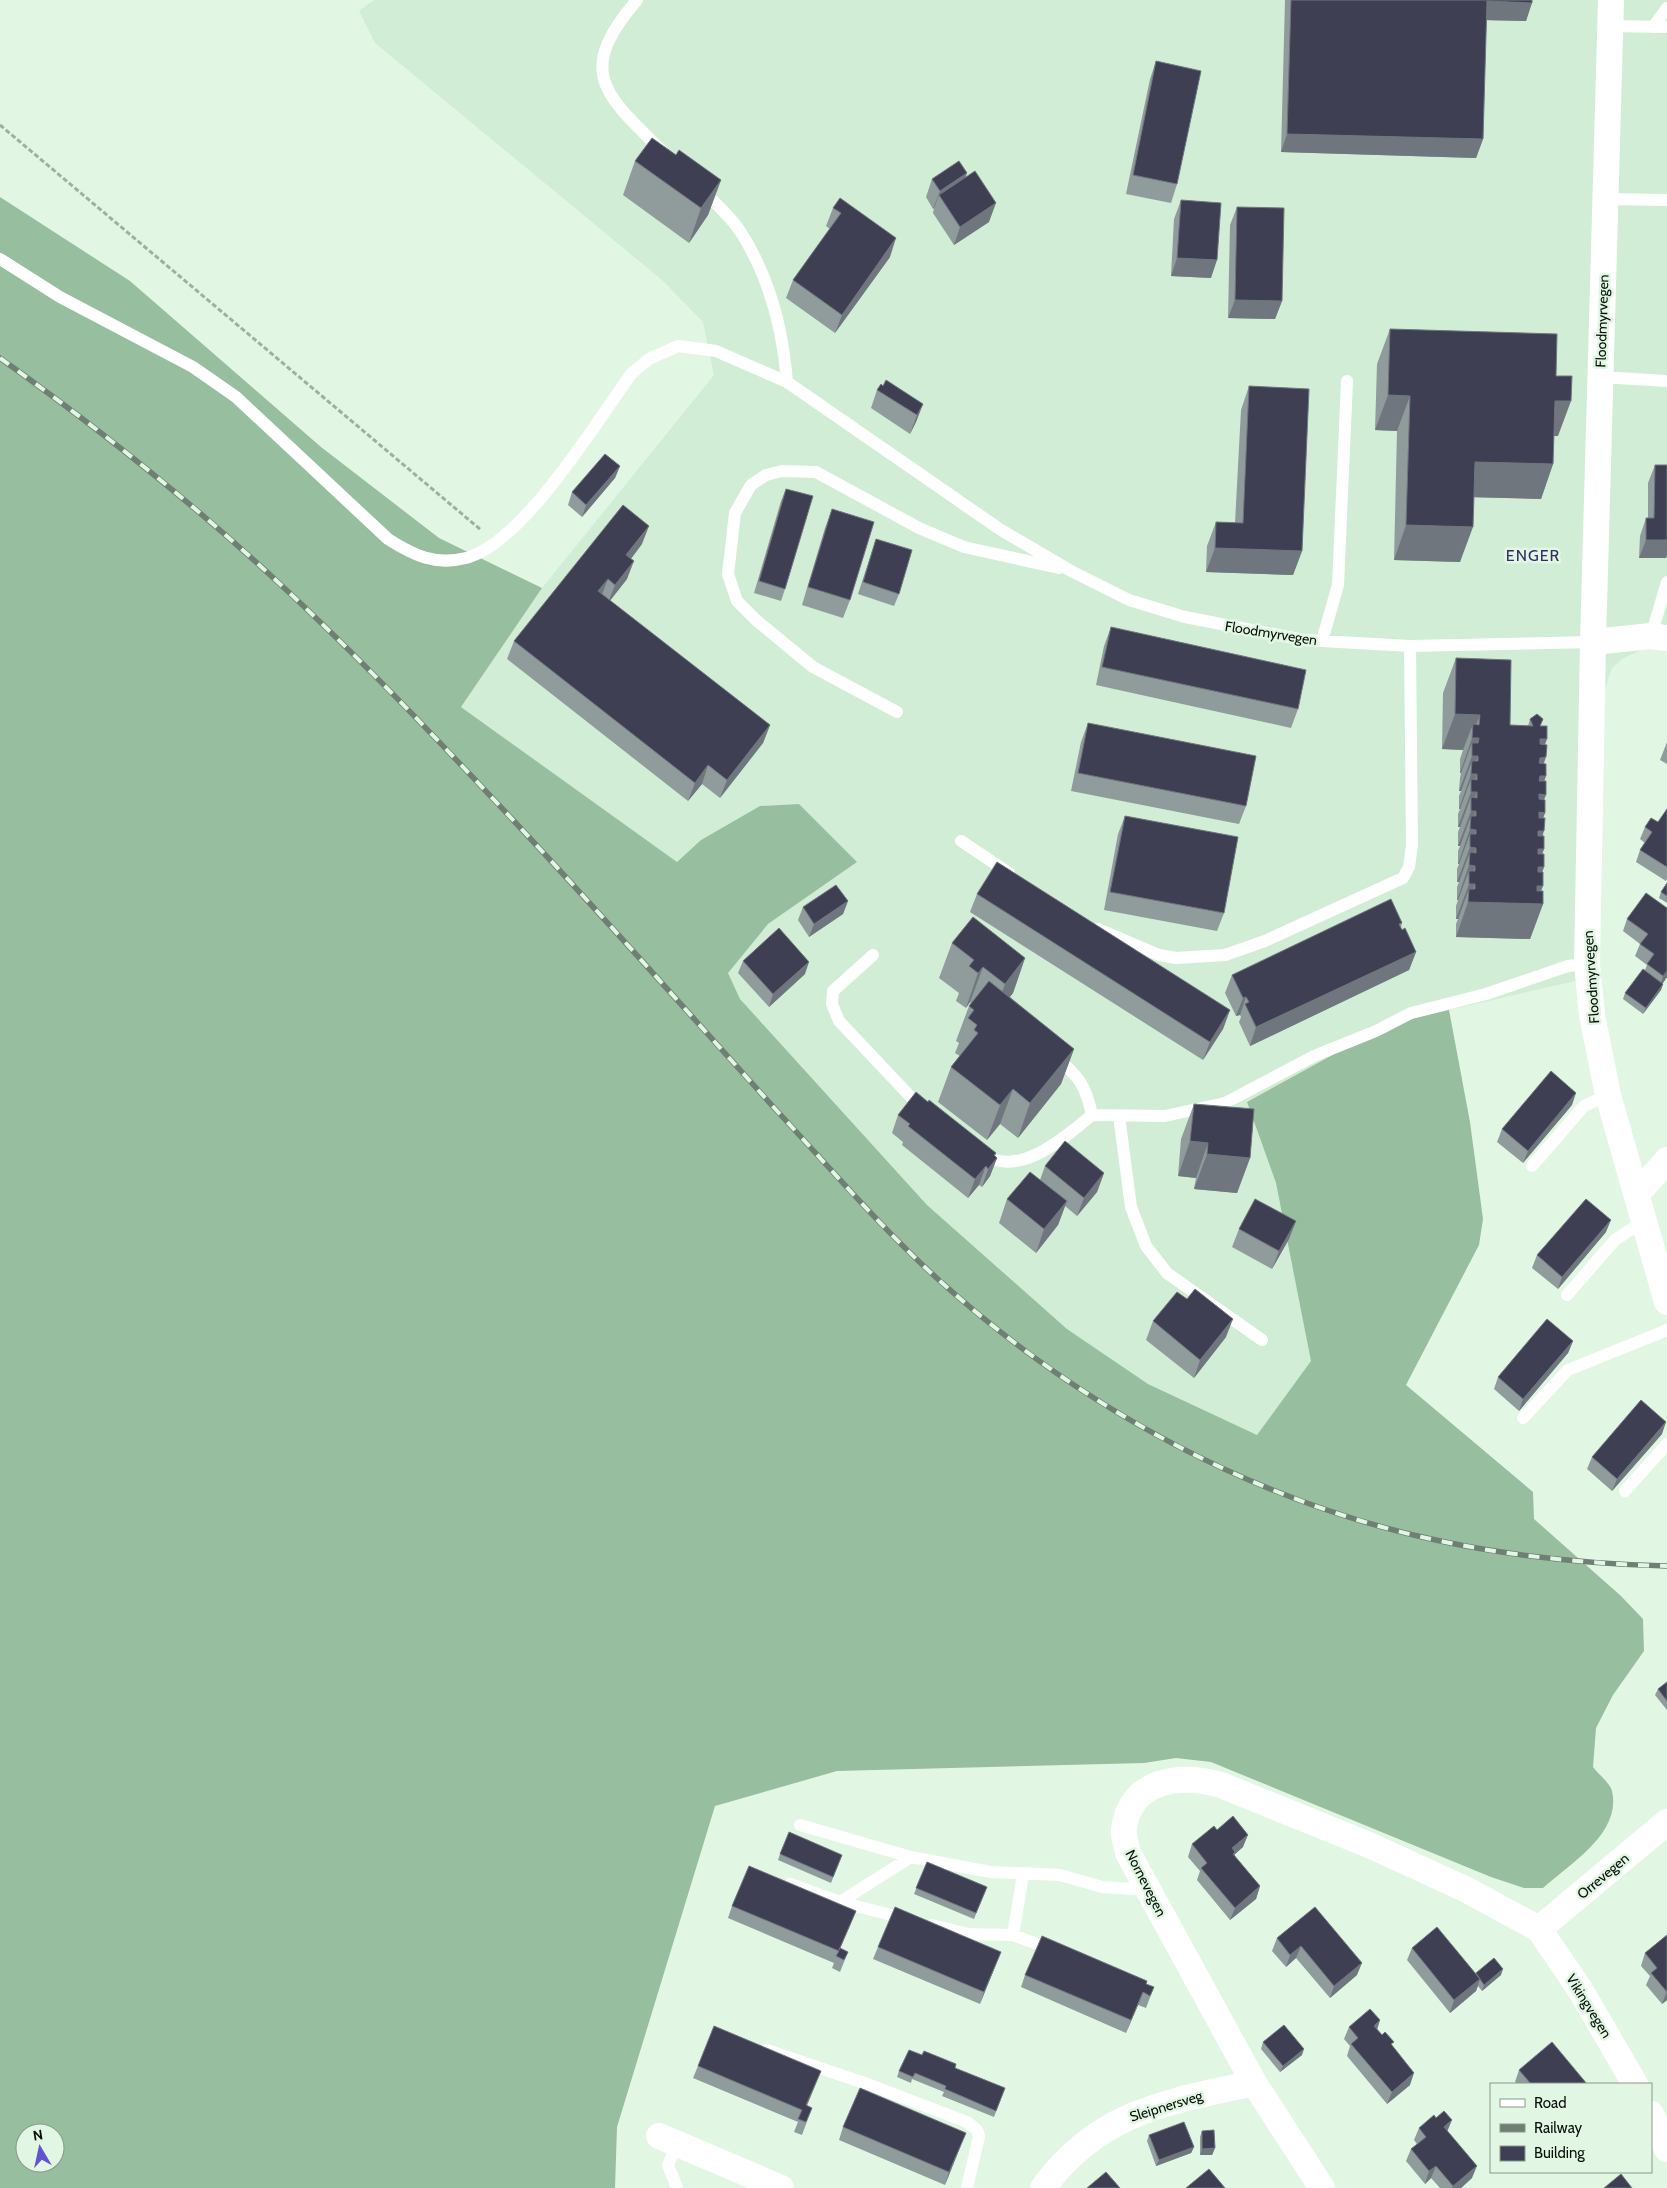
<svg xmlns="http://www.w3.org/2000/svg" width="1667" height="2188" viewBox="0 0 1667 2188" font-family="Cabin,sans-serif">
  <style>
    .built { fill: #d1edd5 }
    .forest { fill: #97be9e; fill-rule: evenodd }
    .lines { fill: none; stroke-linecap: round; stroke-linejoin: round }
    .path { stroke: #9fb0a2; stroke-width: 3; stroke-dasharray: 5 2.5; stroke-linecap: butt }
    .service { stroke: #fff; stroke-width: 12 }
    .minor { stroke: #fff; stroke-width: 26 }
    .rail-casing { stroke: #707f73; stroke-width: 5.5 }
    .rail { stroke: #e1f7e4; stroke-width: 4; stroke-dasharray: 11; stroke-linecap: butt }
    .wall { fill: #909b9c }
    .shaded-wall { fill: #70767e }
    .building { fill: #3f3f53; stroke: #70767e }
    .labels { text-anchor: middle; stroke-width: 5; stroke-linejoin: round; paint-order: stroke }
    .street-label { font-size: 14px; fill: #070e09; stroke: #e1f7e4 }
    .quarter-label { font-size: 16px; letter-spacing: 1px; fill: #312c67; stroke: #e1f7e4 }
  </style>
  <rect width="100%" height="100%" fill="#e1f7e4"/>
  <!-- built -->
  <path class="built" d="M374 0H1667V648L1641 650 1622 659 1612 668 1605 688 1597 976 1449 1010 1247 1102 1276 1183 1312 1361 1257 1435 1148 1384 1067 1329 927 1205 740 999 727 973 768 924 857 862 799 804 760 806 701 840 677 862 461 707 542 588 714 375 703 322 662 280 375 43 359 11Z"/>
  <!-- forest -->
  <path class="forest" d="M0 197 130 281 321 447 439 538 542 588 461 707 677 862 701 840 760 806 799 804 857 862 768 924 728 973 740 999 927 1205 1067 1329 1148 1384 1257 1435 1311 1361 1276 1183 1247 1102 1389 1024 1449 1010 1470 1122 1483 1219 1479 1245 1406 1385 1533 1492 1534 1519 1621 1596 1643 1619 1644 1651 1613 1695 1596 1728 1593 1767C1598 1774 1610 1783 1612 1791 1622 1833 1570 1864 1543 1888H1524L1491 1877 1211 1762 1176 1758 1144 1763 837 1771 715 1806 617 2127 615 2188H0ZM25 2133H55V2163H25Z"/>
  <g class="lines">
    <!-- path -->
    <path class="path" d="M0 125 481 530"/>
    <!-- service -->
    <path class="service" d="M637 0C575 72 604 94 662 151
      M1609 26 1667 27
      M1653 27 1667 8
      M701 189C714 202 730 216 740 231 769 276 783 330 787 382
      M1605 199 1667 200
      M0 259 60 297 193 367 236 397 388 539C413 555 435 566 466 558 523 543 596 423 631 374L649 359 678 346 716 351 787 382 1001 530 1071 571 1129 600 1185 617 1304 640 1410 646 1593 642
      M1600 377 1667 381
      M1651 636 1667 582
      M1322 641 1338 585 1347 381
      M897 712 813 667 756 620 737 601 728 574 735 513 751 485 766 475 782 471 816 472 919 528 964 547 1059 568
      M961 841 1009 873
      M1098 929 1159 955 1176 958 1225 955 1265 941 1403 878 1409 867 1412 845 1410 646
      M873 955 833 991 832 1004 839 1021 923 1110
      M1092 1115 1165 1116 1225 1103 1314 1056 1376 1031 1411 1013 1486 994 1568 966 1587 964
      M1119 1116 1131 1207 1146 1246 1167 1273 1262 1340
      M981 1153C1018 1180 1064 1138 1092 1115 1086 1085 1078 1075 1054 1056
      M1532 1166 1584 1106 1608 1095
      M1567 1295 1615 1240 1644 1221
      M1523 1418 1568 1370 1667 1330
      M1625 1491 1667 1444
      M800 1825 911 1857 990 1872 1060 1875 1102 1887 1147 1890
      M790 1884 840 1902 907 1919
      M840 1902 911 1857
      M932 1925 968 1934 1013 1935 1053 1950
      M1013 1935 1023 1875
      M767 2050 870 2085 967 2122 977 2130 979 2136 967 2188
      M677 2188 668 2165 677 2144"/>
    <!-- minor -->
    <path class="minor" d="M1611 0 1593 642 1587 964 1592 1015 1608 1095 1667 1302
      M1593 642 1651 636 1667 638
      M1637 1194 1667 1160
      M1539 1929 1667 1822
      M1651 2114 1667 2149
      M659 2136 781 2188
      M1043 2188C1099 2111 1168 2102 1254 2083
      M1322 2188 1254 2083 1128 1853C1127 1846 1123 1837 1124 1830 1129 1778 1182 1774 1221 1785L1369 1845 1465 1889 1539 1929 1581 1991 1635 2084"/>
    <!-- rail casing -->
    <g class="rail-casing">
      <path id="rail" d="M0 358C98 428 193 503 281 585 362 660 438 740 513 820 603 916 690 1015 778 1112 831 1169 882 1229 940 1281 1081 1408 1258 1504 1445 1542 1518 1557 1592 1564 1667 1566"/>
    </g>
    <!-- rail -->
    <use href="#rail" class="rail"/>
  </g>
  <!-- wall -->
  <path class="wall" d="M1285 0H1532L1526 21 1486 20 1483 139 1476 158 1281 152Z
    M1156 61 1177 184 1171 203 1126 194 1150 79Z
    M676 155 721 180 708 215 689 243 623 195 635 161Z
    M966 178 989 222 954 245 933 213 934 208 933 209 926 197 932 179Z
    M840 198 890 257 835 333 786 298 793 280 830 229 826 226 833 208Z
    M1181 200 1211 278 1171 276 1174 219Z
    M1237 207 1282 301 1275 319 1228 318 1230 225Z
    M1390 329 1556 376 1558 436H1554L1553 464 1541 499 1474 497 1460 562 1394 560 1397 431 1375 430 1377 364Z
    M1249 386 1302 551 1293 575 1206 572 1207 546 1216 522 1235 523 1241 410Z
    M877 390 923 404 916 422 910 434 871 408Z
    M1655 465 1666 558H1639L1640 536 1646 518H1648V483Z
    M620 466 615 478 582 517 568 505 572 492Z
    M786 489 785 589 781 601 754 593 781 501Z
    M832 509 850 600 843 618 802 605 825 528Z
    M876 539 899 594 894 606 858 594Z
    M642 544 631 559 627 579 610 601 770 725 763 743 720 798 702 784 688 801 507 659 514 641Z
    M1111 627 1298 709 1291 728 1096 685 1104 646Z
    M1456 658 1510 725 1528 726 1530 719 1540 726 1545 744 1544 763 1546 776 1544 781V800L1545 813 1543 818V836L1544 849 1542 854 1544 867 1542 872 1541 891 1543 904 1530 939 1456 937V924L1458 919H1456V906L1458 900H1457V887L1459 882H1457V869L1459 864H1458V851L1460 846H1458V832L1460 827H1458V814L1460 809H1459V796L1461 791H1459L1460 778 1461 773H1460V759L1463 750 1442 749 1443 693Z
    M1088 723 1246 806 1239 824 1071 791 1081 742Z
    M1667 742V764L1660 760Z
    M1667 809V879L1666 881 1636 862 1640 850 1645 843 1640 839 1645 827 1658 822Z
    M1125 816 1224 913 1217 931 1104 910 1118 834Z
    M1667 883V903L1659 898 1661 892Z
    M1646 893 1667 977 1662 984H1663L1661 990 1643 1014 1623 999 1625 993 1645 970 1647 965 1635 956 1640 944 1623 931 1627 919Z
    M977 894 1230 1010 1223 1029 1203 1060 970 912Z
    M848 901 843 914 809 937 798 920 803 907Z
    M1402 923 1401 927 1416 952 1409 970 1250 1046 1239 1022 1241 1017 1240 1015 1236 1016 1225 993 1232 975Z
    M952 943 1025 958 1013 993 1010 997 1074 1049 1061 1084 1018 1138 1000 1124 987 1140 938 1102 951 1067 960 1056 955 1053 959 1043 956 1041 969 1006 971 1003 970 1002 966 1008 956 1001 959 993 939 978Z
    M743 961 805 974 769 1007 738 973Z
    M928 1102 996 1153 995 1156 997 1158 990 1176 982 1187 979 1185 968 1198 902 1145 903 1142 892 1133 898 1115Z
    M1194 1104 1250 1158 1237 1193 1194 1189 1196 1178 1178 1176 1181 1139Z
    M1572 1105 1523 1163 1497 1142 1502 1129Z
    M1045 1166 1104 1173 1097 1192 1077 1216 1065 1206 1058 1225 1036 1253 999 1223 1007 1199 1040 1180Z
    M1296 1221 1289 1239 1272 1269 1232 1247 1239 1229Z
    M1606 1232 1558 1289 1532 1268 1537 1255Z
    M1187 1299 1226 1337 1194 1378 1146 1340 1153 1321Z
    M1573 1341 1568 1353 1519 1411 1494 1389 1498 1377Z
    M1662 1434 1612 1491 1587 1469 1592 1457Z
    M1667 1682V1710L1655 1695 1658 1689Z
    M1217 1830 1243 1847 1234 1855 1260 1886 1256 1899 1230 1920 1197 1880 1200 1871 1188 1857 1192 1844Z
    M780 1854 842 1855 831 1883 778 1860Z
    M927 1862 987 1887 974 1919 914 1894Z
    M732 1906 856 1911 840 1949 848 1952 840 1972 832 1968 834 1963 728 1918Z
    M1315 1907 1357 1975 1330 1998 1296 1958 1286 1967 1272 1951 1277 1938Z
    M1667 1935V2000L1662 2004 1646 1985 1650 1976 1641 1966 1645 1953Z
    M878 1947 1001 1952 980 2004 873 1959Z
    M1412 1948 1476 1973 1501 1975 1482 1991 1478 1986 1476 1991 1450 2013 1407 1960Z
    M1025 1975 1146 1984 1154 1987 1146 2008 1138 2005 1126 2033 1021 1987Z
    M1380 2020 1377 2029 1392 2046 1410 2085 1387 2104 1347 2056 1350 2046 1344 2039 1349 2027Z
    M1263 2042 1302 2055 1280 2072 1261 2049Z
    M698 2066 821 2071 807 2106 812 2108 802 2135 794 2132 798 2122 693 2078Z
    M955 2068 1005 2088 994 2117 942 2096 944 2092 912 2079 911 2083 897 2077 899 2071Z
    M1519 2070 1587 2084H1517L1515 2082Z
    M843 2127 961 2145 945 2185 839 2140Z
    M1419 2128 1447 2131 1472 2178 1461 2188H1440L1431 2178 1425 2184 1406 2161 1411 2149 1417 2144 1414 2140Z
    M1202 2131 1215 2148 1212 2155H1200V2137Z
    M1149 2135 1194 2147 1191 2153 1156 2166 1147 2141Z"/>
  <!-- shaded-wall -->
  <path class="shaded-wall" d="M1487 1 1532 3 1526 21 1480 20Z
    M1287 134 1483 139 1476 158 1281 152Z
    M967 173 961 191 939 195 934 208 933 209 940 191Z
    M721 180 708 215 689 243 701 208Z
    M996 203 989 222 954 245 960 227Z
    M896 238 890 257 835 333 842 315Z
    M1177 258 1217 260 1211 278 1171 276Z
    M1235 300 1282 301 1275 319 1228 318Z
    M1388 395 1410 396 1397 431 1375 430Z
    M1555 401H1571L1558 436H1542Z
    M923 404 916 422 910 434 917 415Z
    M1475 462 1553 464 1541 499 1462 497Z
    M620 466 615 478 582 517 586 505Z
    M1406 525 1473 527 1460 562 1394 560Z
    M649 526 642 544 620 573 626 555Z
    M1646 540H1667V556L1666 558H1639Z
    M1215 548 1302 551 1293 575 1206 572Z
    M634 561 627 579 608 603 615 585Z
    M608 579 601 597 598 591Z
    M1455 714 1480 715 1472 735 1473 724 1463 750 1442 749Z
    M770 725 763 743 720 798 727 780Z
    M1472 738H1479L1472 756V743L1461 773H1460Z
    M1540 739H1547L1540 758 1546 757 1534 792Z
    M1472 756H1478L1471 774 1472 761 1461 791H1459Z
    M708 765 702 784 688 801 695 783Z
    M1471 774H1477L1471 792V779L1460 809H1459Z
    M1540 776H1546L1533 811Z
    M1471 792H1477L1471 810V797L1460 827H1458Z
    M1539 794 1546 795 1539 812 1545 813 1532 848Z
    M1471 811H1476L1470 828 1471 816 1460 846H1458Z
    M1470 829 1476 830 1470 847 1476 848 1470 865 1475 866 1469 884V871L1458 900H1457L1469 865 1470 852 1459 882H1457L1470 847V834L1459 864H1458Z
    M1538 831H1544L1538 849H1544L1531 884Z
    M1538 867H1544L1531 902Z
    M1469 884H1475L1468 902 1469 889 1458 919H1456Z
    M1537 886H1543L1536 904H1543L1530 939 1456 937 1468 902Z
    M848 901 843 914 809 937 814 924Z
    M1416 952 1409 970 1250 1046 1256 1027Z
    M1025 958 1013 993 992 1019 1005 984Z
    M809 962 805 974 769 1007 773 994Z
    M983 967 970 1002 966 1008 978 973Z
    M1667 971V977L1659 989 1663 976Z
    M1663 984 1661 990 1643 1014 1646 1008Z
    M1246 997 1240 1015 1236 1016 1243 998Z
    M1230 1010 1223 1029 1203 1060 1210 1042Z
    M1074 1049 1061 1084 1018 1138 1030 1103Z
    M1013 1089 1000 1124 987 1140 1000 1105Z
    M1576 1093 1572 1105 1523 1163 1528 1151Z
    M1190 1141 1208 1143 1196 1178 1178 1176Z
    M996 1153 992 1164 997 1158 990 1176 982 1187 988 1169 994 1155Z
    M1207 1154 1250 1158 1237 1193 1194 1189Z
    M986 1166 979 1185 968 1198 975 1179Z
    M1104 1173 1097 1192 1077 1216 1084 1198Z
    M1067 1201 1058 1225 1036 1253 1044 1229Z
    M1611 1220 1606 1232 1558 1289 1562 1277Z
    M1296 1221 1289 1239 1272 1269 1279 1251Z
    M1233 1319 1226 1337 1194 1378 1200 1360Z
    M1573 1341 1568 1353 1519 1411 1523 1399Z
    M1666 1422 1662 1434 1612 1491 1617 1479Z
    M1248 1835 1243 1847 1235 1854 1231 1864 1232 1848Z
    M1260 1886 1256 1899 1230 1920 1235 1908Z
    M1301 1946 1296 1958 1286 1967 1290 1955Z
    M1001 1952 996 1964 980 2004 984 1992Z
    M1362 1963 1357 1975 1330 1998 1334 1986Z
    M1503 1969 1501 1975 1482 1991 1484 1985Z
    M1480 1979 1476 1991 1450 2013 1454 2000Z
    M1667 1991V2000L1662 2004Z
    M1143 1992 1138 2005 1126 2033 1131 2020Z
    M1380 2020 1376 2033 1374 2026Z
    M1304 2049 1302 2055 1280 2072 1283 2066Z
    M821 2071 816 2083 801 2118 806 2105Z
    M1414 2073 1410 2085 1387 2104 1392 2092Z
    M1452 2120 1447 2132 1444 2127Z
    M966 2133 961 2145 945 2185 949 2172Z
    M1194 2147 1191 2153 1156 2166 1159 2160Z
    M1215 2148 1212 2155H1200L1202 2149Z
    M1436 2166 1431 2178 1425 2184 1429 2171Z
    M1477 2166 1472 2178 1461 2188H1452L1453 2186Z"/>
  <!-- building -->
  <path class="building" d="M1291 0H1532V3L1487 1 1483 139 1287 134Z
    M1156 61 1201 71 1177 184 1133 175Z
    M652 138 676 155 679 150 721 180 701 208 635 161Z
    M959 161 967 173 940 191 932 179Z
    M975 171 996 203 960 227 939 195Z
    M840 198 896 238 842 315 793 280 841 213 833 208Z
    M1181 200 1221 203 1217 260 1177 258Z
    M1237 207 1284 208 1282 301 1235 300Z
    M1390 329 1557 334 1556 376H1572L1571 401H1555L1553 464 1475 462 1473 527 1406 525 1410 396 1388 395Z
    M886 380 923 404 917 415 877 390 881 384 883 386Z
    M1249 386 1309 389 1302 551 1215 548 1216 522 1243 523Z
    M605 454 620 466 586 505 572 492Z
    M1655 465H1667V540H1646V518H1654Z
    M786 489 813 496 785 589 759 581Z
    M623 505 649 526 626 555 634 561 615 585 608 579 598 591 770 725 727 780 708 765 695 783 514 641Z
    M832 509 874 522 850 600 808 587Z
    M876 539 912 550 899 594 863 582Z
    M1111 627 1306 670 1298 709 1102 667Z
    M1456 658 1511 660 1510 725 1533 726 1530 719 1537 714 1543 719 1540 726H1547V739H1540V744L1547 745 1546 757 1540 758 1539 763 1546 764V776H1540L1539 781H1546V795L1539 794V799L1545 800V813L1539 812V818H1545L1544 831H1538V836H1544V849H1538V854H1544V867H1538V872H1543V886H1537V891H1543V904L1468 902 1469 889H1475V884H1469V871H1475V866L1469 865 1470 852 1476 853V848L1470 847V834H1476V830L1470 829 1471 816H1476V811H1471V797L1477 798V792H1471V779L1477 780V774H1471L1472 761H1478V756H1472V743H1478L1479 738H1472L1473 724 1479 725 1480 715 1455 714Z
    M1088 723 1256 756 1246 806 1078 773Z
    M1667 809V867L1640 850 1652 832 1645 827 1651 818 1658 822Z
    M1125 816 1238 837 1224 913 1110 892Z
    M997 862 1230 1010 1210 1042 977 894Z
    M1667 883V896L1661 892Z
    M836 885 848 901 814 924 803 907Z
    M1646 893 1667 908V971L1663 976 1647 964 1654 954 1640 944 1648 934 1627 919Z
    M1391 899 1402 923 1399 924 1402 930 1405 928 1416 952 1256 1027 1245 1004 1249 1002 1246 997 1243 998 1232 975Z
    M973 917 1025 958 1005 984 983 967 978 973 969 966 974 960 952 943Z
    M779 928 809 962 773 994 743 961Z
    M1643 969 1663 984 1646 1008 1625 993Z
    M989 981 1074 1049 1030 1103 1013 1089 1000 1105 951 1067 978 1033 974 1030 977 1025 968 1018 974 1010 969 1006Z
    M1551 1071 1576 1093 1528 1151 1502 1129Z
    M916 1092 928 1102 929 1100 996 1153 994 1155 997 1158 988 1169 986 1166 975 1179 908 1126 910 1124 898 1115Z
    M1194 1104 1254 1109 1250 1158 1207 1154 1208 1143 1190 1141Z
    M1065 1141 1104 1173 1084 1198 1045 1166Z
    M1030 1172 1067 1201 1044 1229 1007 1199Z
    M1255 1199 1296 1221 1279 1251 1239 1229Z
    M1586 1199 1611 1220 1562 1277 1537 1255Z
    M1195 1289 1233 1319 1200 1360 1153 1321 1177 1292 1187 1299Z
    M1547 1319 1573 1341 1523 1399 1498 1377Z
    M1641 1400 1666 1422 1617 1479 1592 1457Z
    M1667 1682V1701L1658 1689Z
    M1233 1816 1248 1835 1232 1848 1235 1852 1233 1854 1260 1886 1235 1908 1201 1868 1207 1863 1192 1844 1214 1826 1217 1830Z
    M789 1832 842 1855 833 1877 780 1854Z
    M927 1862 987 1887 976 1913 916 1888Z
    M749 1866 856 1911 839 1950 840 1948 848 1952 844 1960 836 1956 839 1951 732 1906Z
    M895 1907 1001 1952 984 1992 878 1947Z
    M1315 1907 1362 1963 1334 1986 1301 1946 1290 1955 1277 1938Z
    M1437 1927 1480 1979 1454 2000 1412 1948Z
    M1667 1935V1992L1651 1973 1657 1968 1645 1953Z
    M1042 1936 1147 1981 1146 1984 1154 1987 1150 1996 1143 1992 1131 2020 1025 1975Z
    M1494 1958 1503 1969 1484 1985 1476 1973Z
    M1370 2009 1380 2020 1374 2026 1382 2035 1385 2032 1394 2042 1391 2044 1414 2073 1392 2092 1351 2044 1358 2038 1349 2027Z
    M1284 2025 1304 2049 1283 2066 1263 2042Z
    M714 2026 821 2071 806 2105 812 2108 806 2122 798 2119 802 2110 698 2066Z
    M1552 2042 1587 2084H1531L1519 2070Z
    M909 2050 922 2055 924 2051 956 2064 955 2068 1005 2088 996 2111 945 2089 946 2086 915 2073 913 2077 899 2071Z
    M860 2088 966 2133 949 2172 843 2127Z
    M1444 2111 1452 2120 1444 2127 1477 2166 1453 2186 1436 2166 1429 2171 1411 2149 1426 2137 1419 2128 1434 2115 1436 2118Z
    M1184 2122 1194 2147 1159 2160 1149 2135Z
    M1214 2130 1215 2148 1202 2149V2131Z
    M1209 2169 1225 2188H1186Z
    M1106 2172 1120 2188H1087Z
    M1621 2174 1632 2188H1604Z"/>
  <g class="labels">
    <!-- street labels -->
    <g class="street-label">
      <text transform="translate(1602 321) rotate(-88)" y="5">Floodmyrvegen</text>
      <text transform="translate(1271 633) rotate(9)" y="5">Floodmyrvegen</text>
      <text transform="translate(1591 977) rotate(-94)" y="5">Floodmyrvegen</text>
      <text transform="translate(1603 1876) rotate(-40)" y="5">Orrevegen</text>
      <text transform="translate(1146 1883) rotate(63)" y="5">Nornevegen</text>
      <text transform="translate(1589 2006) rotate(58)" y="5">Vikingvegen</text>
      <text transform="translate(1166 2106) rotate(-17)" y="5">Sleipnersveg</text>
    </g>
    <!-- quarter labels -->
    <g class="quarter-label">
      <text x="1533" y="561">ENGER</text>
    </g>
  </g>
  <!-- legend -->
  <rect x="1490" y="2083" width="162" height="90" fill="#e1f7e4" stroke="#8a9a8c"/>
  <rect x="1500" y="2099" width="25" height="8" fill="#ffffff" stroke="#8a9a8c"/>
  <text x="1534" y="2108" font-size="15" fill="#070e09">Road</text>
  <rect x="1500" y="2124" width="25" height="8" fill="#707f73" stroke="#8a9a8c"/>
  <text x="1534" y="2133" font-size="15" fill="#070e09">Railway</text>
  <rect x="1500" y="2146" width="25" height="15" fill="#3f3f53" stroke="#8a9a8c"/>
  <text x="1534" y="2158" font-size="15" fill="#070e09">Building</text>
  <!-- north arrow -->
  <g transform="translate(40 2148) rotate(351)"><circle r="24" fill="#e1f7e4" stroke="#8a9a8c"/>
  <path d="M0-4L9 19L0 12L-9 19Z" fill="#6154cc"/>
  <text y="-8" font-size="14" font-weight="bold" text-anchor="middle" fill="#070e09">N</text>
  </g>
</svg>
